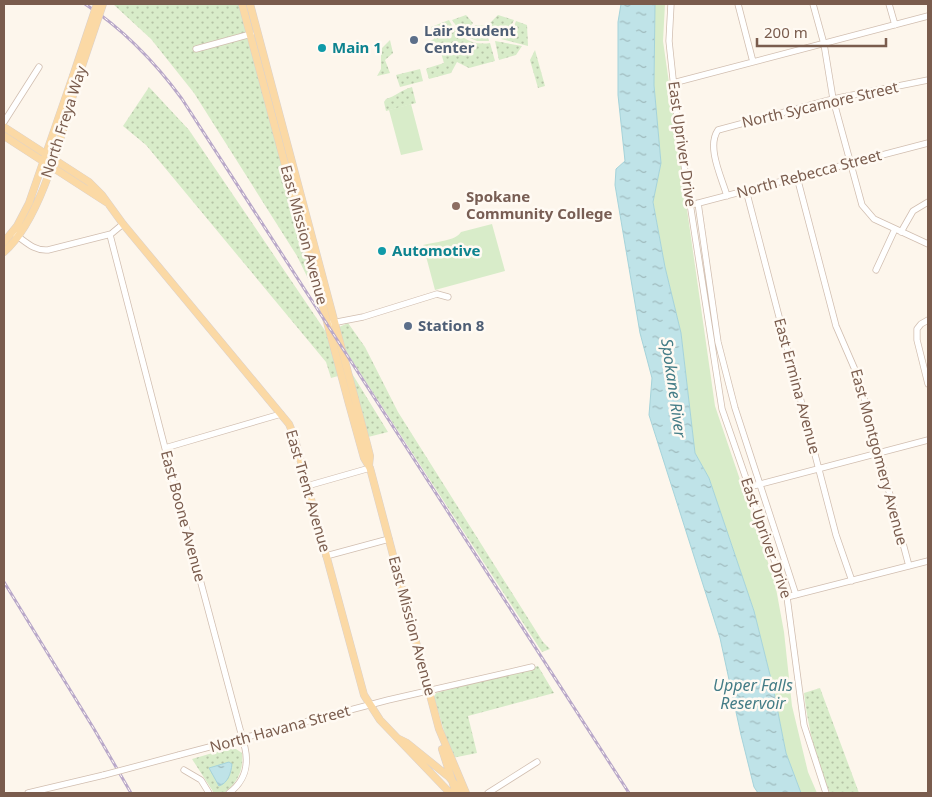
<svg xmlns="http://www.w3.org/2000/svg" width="932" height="797" viewBox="0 0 932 797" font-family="'Noto Sans',sans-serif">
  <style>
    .grass { fill: url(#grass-dots) }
    .green { fill: #d8ecc9 }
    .water { fill: url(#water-ripples); stroke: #a5d3da }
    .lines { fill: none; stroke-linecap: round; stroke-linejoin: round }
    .minor-casing { stroke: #d1beb0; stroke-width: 7 }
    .major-casing { stroke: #dad1cd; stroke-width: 8 }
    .minor { stroke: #fff; stroke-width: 5.5 }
    .major { stroke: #fbd9a5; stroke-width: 7 }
    .rail-casing { stroke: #b9a8c9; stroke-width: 3 }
    .rail { stroke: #fffaf3; stroke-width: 1; stroke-dasharray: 4; stroke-linecap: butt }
    .minor-bridge-casing { stroke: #d1beb0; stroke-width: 7; stroke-linecap: butt }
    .major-bridge-casing { stroke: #dad1cd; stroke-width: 8; stroke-linecap: butt }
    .minor-bridge { stroke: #fff; stroke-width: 5.5 }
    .major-bridge { stroke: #fbd9a5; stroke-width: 7 }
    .service-dot { fill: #5c6f8a; stroke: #fffaf3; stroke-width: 2 }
    .culture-dot { fill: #0f9aa8; stroke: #fffaf3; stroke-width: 2 }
    .education-dot { fill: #8d6e63; stroke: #fffaf3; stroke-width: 2 }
    .labels { text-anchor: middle; stroke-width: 5; stroke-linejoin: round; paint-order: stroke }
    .service-label { font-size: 15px; font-weight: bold; fill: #4e5e75; stroke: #fffaf3; text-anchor: start }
    .culture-label { font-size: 15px; font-weight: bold; fill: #0d838f; stroke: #fffaf3; text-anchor: start }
    .street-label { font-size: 15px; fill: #7a5c4d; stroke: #fffaf3 }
    .education-label { font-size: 15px; font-weight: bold; fill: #785e54; stroke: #fffaf3; text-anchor: start }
    .water-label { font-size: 16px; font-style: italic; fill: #437c86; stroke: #fffaf3 }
  </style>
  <defs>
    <pattern id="grass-dots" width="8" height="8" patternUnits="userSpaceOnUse" patternTransform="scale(1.25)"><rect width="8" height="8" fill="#d8ecc9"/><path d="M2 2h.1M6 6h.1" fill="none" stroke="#b4c2a5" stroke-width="1.8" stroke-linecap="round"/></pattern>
    <pattern id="water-ripples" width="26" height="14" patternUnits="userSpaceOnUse" patternTransform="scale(1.25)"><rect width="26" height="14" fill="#bfe3e8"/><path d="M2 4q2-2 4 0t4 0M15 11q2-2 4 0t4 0" fill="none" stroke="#a0bbbe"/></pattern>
  </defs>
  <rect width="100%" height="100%" fill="#fdf6ec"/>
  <!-- grass -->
  <path class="grass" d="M113 4H239L317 297 297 256 194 93 151 39Z
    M466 15 473 23 463 35 452 20Z
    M498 15 514 20 513 22C509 30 502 38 493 38L489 24Z
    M449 20C457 37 472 46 490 43L495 61 469 68 457 62 451 73 429 79 426 69 428 68 444 63 438 43 431 45 430 41 434 39 431 27Z
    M516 21 527 25 528 46 501 39 513 29Z
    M475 25 486 26 489 41H477L467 37Z
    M390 40 393 53 385 60 390 73 377 76 381 69V49Z
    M495 41 522 46 516 55 499 60Z
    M535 50 545 86 538 88 530 60Z
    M420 69 423 81 400 87 396 75Z
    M149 87 189 130 328 335 338 376 331 378 326 362 146 145 123 126Z
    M412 87 416 103 386 111 384 102 386 99C396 96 399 91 412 87Z
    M348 323 365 347 398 412 543 642 550 649 542 652 344 348 339 327Z
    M348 367 388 432 368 437Z
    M538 666 554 693 468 716 477 753 452 758 434 697 436 693Z
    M820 688 859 793H830C816 761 808 727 804 693Z
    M233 747 242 753C244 770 237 784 224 793H214L192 759Z"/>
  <!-- green -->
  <path class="green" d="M655 4H665L663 41 715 406 775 583 784 632 792 706 808 772 817 793H801L786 753 773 687 754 611 709 478 695 453 681 333 665 267 653 201 661 163 654 85Z
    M411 104 423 150 401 155 389 110Z
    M492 224 505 271 435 290 423 245C434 242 456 241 461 232Z"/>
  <!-- water -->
  <path class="water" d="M621 4H655L654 85 661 163 653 202 665 267 681 333 695 453 709 478 754 611 773 687 786 753 801 793H758L754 787 741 735 720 638 649 415 652 378 640 333 615 185 616 169 625 161 618 95V22Z
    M229 762 232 764C231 773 228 783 219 786L209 768Z"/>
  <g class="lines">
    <!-- minor casing -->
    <g class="minor-casing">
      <path id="minor" d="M671 4 669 41 678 126 722 409 787 597 804 725 826 793
        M738 4 753 62
        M813 4 824 44 833 99 862 205 874 219 928 244
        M889 4 895 25
        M196 49 251 34
        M673 83 928 16
        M4 122 39 67
        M797 177 836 326 859 379 909 566
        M746 190 836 535 852 581
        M727 196C722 178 706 147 718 130L833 99 928 80
        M698 203 718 342 735 408 796 595
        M695 204 928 143
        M901 232 913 211 928 202
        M16 235C27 243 35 251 48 250L111 234 123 224
        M110 235 165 448 245 748C249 766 244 782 229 793
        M876 270 895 229
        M928 320 921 324 917 329V340L928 384
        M332 323 363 317 437 294 448 297
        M165 448 281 414
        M307 486 370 468
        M749 487 928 440
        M326 556 389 539
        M787 597 928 561
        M179 755 388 700 532 667
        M184 770 201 780 209 793
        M28 793 104 775
        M488 793 537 762"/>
    </g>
    <!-- major casing -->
    <g class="major-casing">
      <path id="major" d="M242 4 349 404 364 458 370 468 439 729 466 793
        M250 4 367 444 370 456 369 465
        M4 127 89 182 102 195 123 224 289 424 294 436 364 695 380 720 450 793
        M4 136 106 202
        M4 242 17 226 29 203 73 76
        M4 252C43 218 63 128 78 78
        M399 739 407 743 449 777 462 793
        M442 749 456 793"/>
    </g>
    <!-- minor -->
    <use href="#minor" class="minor"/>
    <!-- major -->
    <use href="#major" class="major"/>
    <!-- rail casing -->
    <g class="rail-casing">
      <path id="rail" d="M85 4C123 29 155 62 182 99L629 793
        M4 582 94 729 131 793"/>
    </g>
    <!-- rail -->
    <use href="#rail" class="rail"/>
    <!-- minor-bridge casing -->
    <g class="minor-bridge-casing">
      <path id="minor-bridge" d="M104 775 179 755"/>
    </g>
    <!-- major-bridge casing -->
    <g class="major-bridge-casing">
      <path id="major-bridge" d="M73 76 97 4
        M78 78 103 4"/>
    </g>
    <!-- minor-bridge -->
    <use href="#minor-bridge" class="minor-bridge"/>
    <!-- major-bridge -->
    <use href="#major-bridge" class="major-bridge"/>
  </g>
  <!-- markers -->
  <g class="service-dot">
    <circle cx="414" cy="40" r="5"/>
    <circle cx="408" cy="326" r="5"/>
  </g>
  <g class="culture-dot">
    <circle cx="322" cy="48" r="5"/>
    <circle cx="382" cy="251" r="5"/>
  </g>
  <circle class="education-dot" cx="456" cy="206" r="5"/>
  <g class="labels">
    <!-- service labels -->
    <g class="service-label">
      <text x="424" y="36">Lair Student<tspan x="424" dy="17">Center</tspan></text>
      <text x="418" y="331">Station 8</text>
    </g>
    <!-- culture labels -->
    <g class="culture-label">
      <text x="332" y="53">Main 1</text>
      <text x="392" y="256">Automotive</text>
    </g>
    <!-- street labels -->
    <g class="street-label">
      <text transform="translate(820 105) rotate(-13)" y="5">North Sycamore Street</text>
      <text transform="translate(64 122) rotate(-72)" y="5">North Freya Way</text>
      <text transform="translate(682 144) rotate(82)" y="5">East Upriver Drive</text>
      <text transform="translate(809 174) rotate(-15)" y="5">North Rebecca Street</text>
      <text transform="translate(304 235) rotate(75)" y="5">East Mission Avenue</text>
      <text transform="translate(797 386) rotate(75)" y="5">East Ermina Avenue</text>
      <text transform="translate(879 457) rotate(75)" y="5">East Montgomery Avenue</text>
      <text transform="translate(308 491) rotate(74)" y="5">East Trent Avenue</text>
      <text transform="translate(183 516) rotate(75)" y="5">East Boone Avenue</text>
      <text transform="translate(766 538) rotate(71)" y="5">East Upriver Drive</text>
      <text transform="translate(412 626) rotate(75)" y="5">East Mission Avenue</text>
      <text transform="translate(280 729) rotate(-15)" y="5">North Havana Street</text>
    </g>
    <!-- education labels -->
    <g class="education-label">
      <text x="466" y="202">Spokane<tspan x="466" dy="17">Community College</tspan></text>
    </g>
    <!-- water labels -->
    <g class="water-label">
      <text transform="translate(674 388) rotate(82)" y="6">Spokane River</text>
      <text x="753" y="691">Upper Falls<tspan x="753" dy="18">Reservoir</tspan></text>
    </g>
  </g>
  <!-- border -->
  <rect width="932" height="797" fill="none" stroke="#7a5c4d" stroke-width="10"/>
  <!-- scale -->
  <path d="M757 38v8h129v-8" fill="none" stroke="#7a5c4d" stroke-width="2.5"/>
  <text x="764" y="38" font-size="15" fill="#7a5c4d" stroke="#fffaf3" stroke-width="4" paint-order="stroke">200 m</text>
</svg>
